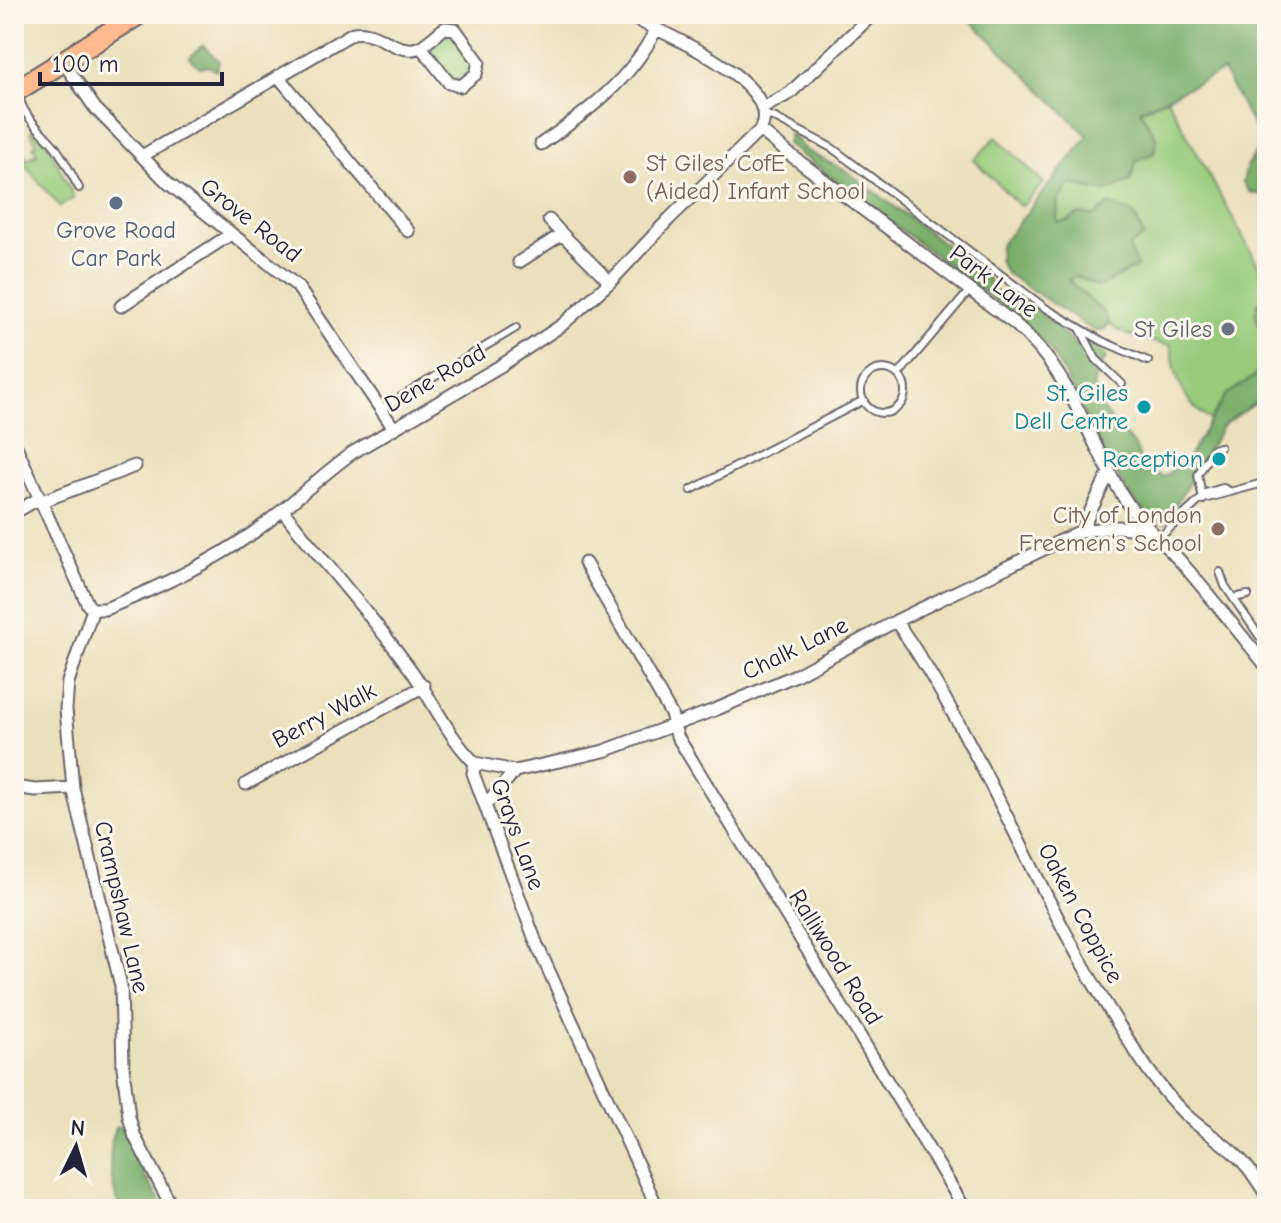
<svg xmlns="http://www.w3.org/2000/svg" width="1281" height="1223" viewBox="0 0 1281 1223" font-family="'Comic Neue',sans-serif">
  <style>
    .green { fill: #98ca7a; stroke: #5d765a; stroke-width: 2 }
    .forest { fill: #7aae6a; stroke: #4e6852; stroke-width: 2 }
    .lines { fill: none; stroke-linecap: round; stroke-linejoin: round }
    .lane-casing { stroke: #686468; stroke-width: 10 }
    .street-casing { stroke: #686468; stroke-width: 15 }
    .highway-casing { stroke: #686468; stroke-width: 24 }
    .lane { stroke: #fff; stroke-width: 6 }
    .street { stroke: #fff; stroke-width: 11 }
    .highway { stroke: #fcba8e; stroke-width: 20 }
    .education-dot { fill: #8d6e63; stroke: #fbf7ec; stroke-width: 3 }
    .service-dot { fill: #5c6f8a; stroke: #fbf7ec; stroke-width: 3 }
    .worship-dot { fill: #6b7280; stroke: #fbf7ec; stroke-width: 3 }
    .culture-dot { fill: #0f9aa8; stroke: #fbf7ec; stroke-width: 3 }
    .labels { text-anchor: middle; stroke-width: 6; stroke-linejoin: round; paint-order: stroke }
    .education-label { font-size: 24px; fill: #785e54; stroke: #fbf7ec; text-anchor: start }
    .street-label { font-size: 24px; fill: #22223b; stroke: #fbf7ec }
    .service-label { font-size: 24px; fill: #4e5e75; stroke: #fbf7ec }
    .worship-label { font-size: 24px; fill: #5b616d; stroke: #fbf7ec; text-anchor: end }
    .culture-label { font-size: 24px; fill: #0d838f; stroke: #fbf7ec; text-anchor: end }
  </style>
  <rect width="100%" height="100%" fill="#fbf7ec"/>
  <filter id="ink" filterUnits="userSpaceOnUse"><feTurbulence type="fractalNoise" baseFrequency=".0125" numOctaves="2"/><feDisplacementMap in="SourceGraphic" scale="16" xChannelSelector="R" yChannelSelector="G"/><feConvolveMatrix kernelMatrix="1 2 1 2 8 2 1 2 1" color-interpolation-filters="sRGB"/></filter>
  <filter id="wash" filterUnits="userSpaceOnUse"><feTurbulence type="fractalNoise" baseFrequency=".006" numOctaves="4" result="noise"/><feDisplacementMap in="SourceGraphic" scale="32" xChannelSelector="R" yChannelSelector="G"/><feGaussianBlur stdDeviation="1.8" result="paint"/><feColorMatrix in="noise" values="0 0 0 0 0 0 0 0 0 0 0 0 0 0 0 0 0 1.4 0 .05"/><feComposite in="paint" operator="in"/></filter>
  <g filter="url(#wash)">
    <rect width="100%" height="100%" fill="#eae0bc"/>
    <!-- green -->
    <path class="green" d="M444 33 453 34 473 63 472 73 461 81 450 78 428 47Z
      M1167 98 1267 281V400L1252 405 1223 425C1187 414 1175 380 1171 346 1154 341 1125 338 1112 326 1107 322 1107 316 1102 311 1073 283 1043 258 1009 236L1094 132Z
      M33 130 49 146 74 198 60 207 16 154 23 151 27 159 37 154 33 146 37 144 30 131Z
      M996 137 1044 183 1021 207 974 160Z"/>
    <!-- forest -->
    <path class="forest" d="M964 14H1243L1254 28H1267V195L1250 193 1243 182 1247 166 1262 143 1223 71 1140 110 1157 139 1154 153 1137 160 1130 181 1104 192 1070 184 1058 201 1057 222 1068 221 1078 214 1094 216 1110 204 1134 214 1144 236 1129 247 1137 267 1098 287 1076 276 1068 280 1106 315 1109 325 1104 329 1094 331 1006 273 999 260 1000 246 1088 136Z
      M203 45 219 61 216 71 208 66 200 67 189 58Z
      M790 133 805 150 848 172 986 275 991 287 1011 304 1028 301 1076 345 1099 346 1106 357 1093 383 1103 411 1135 446 1145 470 1164 477 1188 457 1226 395 1255 376 1265 358 1261 330 1255 314 1259 302 1267 298V400L1252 405 1223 425 1165 523C1123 519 1075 383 1049 349 1042 339 1031 330 1023 322L787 144Z
      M126 1126 144 1175 165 1209H120C110 1181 107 1156 115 1127Z"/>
  </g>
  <g filter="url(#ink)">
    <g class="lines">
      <!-- lane casing -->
      <g class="lane-casing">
        <path id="lane" d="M19 93C20 114 41 130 53 144 64 157 71 174 79 188
          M765 115 773 117 832 148 1044 307 1102 341 1148 361
          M1081 330 1096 359 1122 384
          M861 391a22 22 0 1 1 44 0a22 22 0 1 1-44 0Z
          M898 375 970 290
          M381 409 516 328
          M691 490 864 400
          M1202 494 1223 488 1231 492
          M1203 500 1198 475 1213 449 1220 447
          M1158 539 1200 500 1267 482
          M1220 572 1225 586 1260 637
          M1233 598 1248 595"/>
      </g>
      <!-- street casing -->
      <g class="street-casing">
        <path id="street" d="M64 63 95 108 168 183 297 286 393 427
          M278 76 408 231
          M763 108 790 93 873 14
          M760 130 788 153 1015 324C1073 373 1087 442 1128 504 1143 526 1164 543 1182 563 1211 597 1239 632 1267 667
          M541 144C585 114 632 79 656 29
          M142 156 353 33C376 28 396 55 418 48 426 45 436 34 445 28L455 29 479 62 476 74 461 86 449 83 421 47
          M549 220 562 234
          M519 262 562 234 610 282
          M121 306 231 234
          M14 442 88 605 93 609
          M40 502 135 466
          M283 511C324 563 369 612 408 666 431 696 447 736 475 763
          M14 513 38 499
          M1081 531 1116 527 1148 529
          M585 563 671 714 677 736 965 1209
          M93 609H105C155 589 205 566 250 535 286 510 316 479 352 453L502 365 562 325 610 282 669 219 760 130C787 82 655 29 624 14
          M93 609 68 682 66 709 73 788 121 986 123 1067 129 1117 135 1137 173 1209
          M896 621C984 747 1035 893 1117 1022 1137 1054 1158 1088 1186 1115 1202 1130 1222 1141 1238 1157 1250 1168 1258 1182 1267 1196
          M475 763 515 771 604 751 717 709 796 675 896 621 1081 531 1109 473
          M475 763 473 773 537 945 658 1209
          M246 784 424 686
          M14 787 35 790 73 788
          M485 805 515 771"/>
      </g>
      <!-- highway casing -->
      <g class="highway-casing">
        <path id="highway" d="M14 92 139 14"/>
      </g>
      <!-- lane -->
      <use href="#lane" class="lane"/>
      <!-- street -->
      <use href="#street" class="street"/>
      <!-- highway -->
      <use href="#highway" class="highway"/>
    </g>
  </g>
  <!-- markers -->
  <g class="education-dot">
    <circle cx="630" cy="177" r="8"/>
    <circle cx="1218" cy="529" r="8"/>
  </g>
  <circle class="service-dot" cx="116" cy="203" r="8"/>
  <circle class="worship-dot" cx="1228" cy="329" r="8"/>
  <g class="culture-dot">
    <circle cx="1144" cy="407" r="8"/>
    <circle cx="1219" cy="459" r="8"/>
  </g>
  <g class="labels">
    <!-- education labels -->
    <g class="education-label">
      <text x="646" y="171">St Giles' CofE<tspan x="646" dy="28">(Aided) Infant School</tspan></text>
      <text x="1202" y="523" text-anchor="end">City of London<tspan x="1202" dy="28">Freemen's School</tspan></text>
    </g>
    <!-- street labels -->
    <g class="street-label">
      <text transform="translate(251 220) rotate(38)" y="8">Grove Road</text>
      <text transform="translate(994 281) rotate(37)" y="8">Park Lane</text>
      <text transform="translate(435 378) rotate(-30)" y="8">Dene Road</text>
      <text transform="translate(795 648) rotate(-26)" y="8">Chalk Lane</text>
      <text transform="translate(324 715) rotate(-28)" y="8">Berry Walk</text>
      <text transform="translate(518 834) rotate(70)" y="8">Grays Lane</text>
      <text transform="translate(122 907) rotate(77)" y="8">Crampshaw Lane</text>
      <text transform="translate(1081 913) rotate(62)" y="8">Oaken Coppice</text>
      <text transform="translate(836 957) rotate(58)" y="8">Ralliwood Road</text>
    </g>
    <!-- service labels -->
    <g class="service-label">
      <text x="116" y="238">Grove Road<tspan x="116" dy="28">Car Park</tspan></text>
    </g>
    <!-- worship labels -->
    <g class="worship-label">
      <text x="1212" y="337">St Giles</text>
    </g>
    <!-- culture labels -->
    <g class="culture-label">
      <text x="1128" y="401">St. Giles<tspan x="1128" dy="28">Dell Centre</tspan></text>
      <text x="1203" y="467">Reception</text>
    </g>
  </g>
  <!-- margin -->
  <rect width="1281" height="1223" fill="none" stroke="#fbf7ec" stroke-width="48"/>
  <!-- north arrow -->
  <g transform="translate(76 1147) rotate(5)" stroke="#fbf7ec" stroke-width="6" paint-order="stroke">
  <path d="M0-6L14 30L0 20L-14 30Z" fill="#22223b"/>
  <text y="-12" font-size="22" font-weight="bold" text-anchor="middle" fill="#22223b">N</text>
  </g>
  <!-- scale -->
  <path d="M40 72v12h182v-12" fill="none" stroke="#22223b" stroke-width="4"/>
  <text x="52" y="72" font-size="24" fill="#22223b" stroke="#fbf7ec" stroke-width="6" paint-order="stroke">100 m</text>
</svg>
